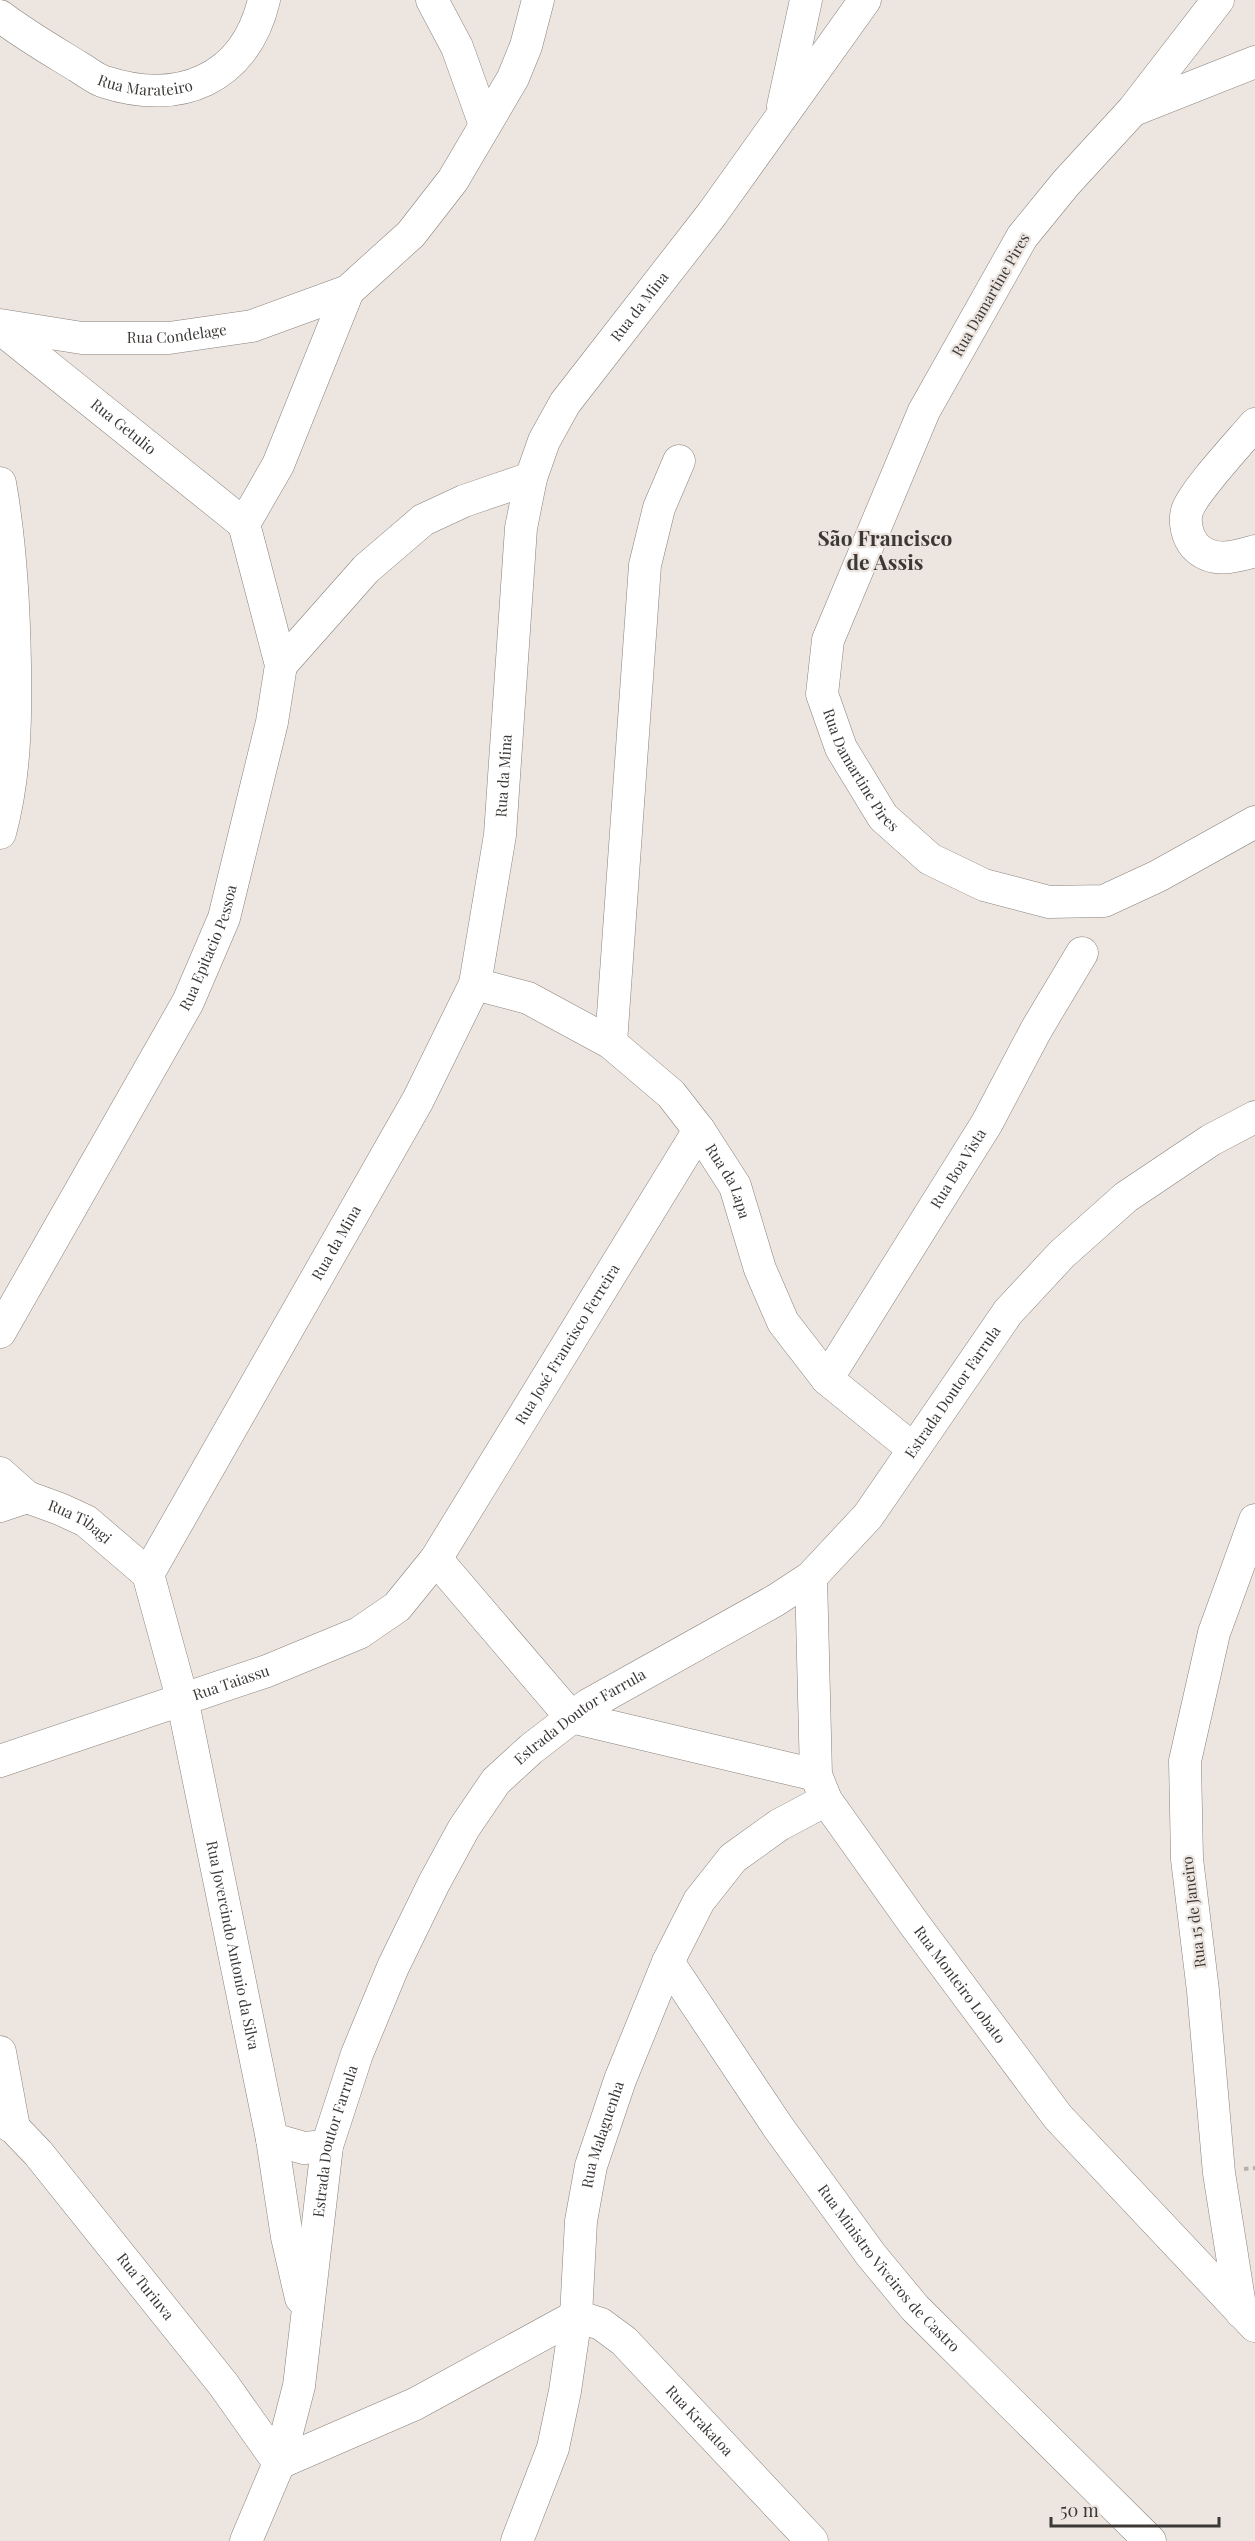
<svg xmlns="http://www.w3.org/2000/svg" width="1255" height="2541" viewBox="0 0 1255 2541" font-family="'Playfair Display',serif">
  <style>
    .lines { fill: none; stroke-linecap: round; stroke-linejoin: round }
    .minor-casing { stroke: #89827d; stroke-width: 33 }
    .path { stroke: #b7b1ac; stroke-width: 4; stroke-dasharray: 4.5 4.5; stroke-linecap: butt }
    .minor { stroke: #fff; stroke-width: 32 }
    .labels { text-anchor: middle; stroke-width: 4.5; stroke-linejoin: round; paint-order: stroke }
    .street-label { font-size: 15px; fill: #3b3836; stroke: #ede5df }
    .district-label { font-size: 21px; font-weight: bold; fill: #3b3836; stroke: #ede5df }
  </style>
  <rect width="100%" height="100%" fill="#ede5df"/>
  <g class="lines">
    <!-- minor casing -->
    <g class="minor-casing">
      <g id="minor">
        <path d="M432 0 457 47 485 125"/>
        <path id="s1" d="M1218 0 1133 110 1066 183 1022 237 924 411 828 640 822 694 841 748 883 817 930 859 984 885 1049 902 1104 901 1158 876 1255 822"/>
        <path id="s2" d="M0 16C25 35 51 50 77 66 86 71 95 79 105 82 179 106 245 80 264 0"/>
        <path d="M783 106 806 0"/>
        <path d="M1134 110 1255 62"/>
        <path id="s3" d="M0 325 82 338H169L252 326 348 291 411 234 453 180 513 78 526 46 538 0"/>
        <path id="s4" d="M0 328 244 524"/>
        <path d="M1255 424C1240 442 1193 492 1187 511 1184 522 1187 537 1195 546 1212 564 1234 557 1255 551"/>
        <path d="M0 483C11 544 14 603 15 665 16 721 15 778 0 833"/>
        <path d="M244 524 278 465 348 291"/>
        <path d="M281 665 366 569 423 520 464 501 531 478"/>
        <path id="s5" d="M475 984 528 998 611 1043 671 1094 699 1130 735 1186 760 1269 783 1322 827 1379 912 1448"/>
        <path d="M611 1043 645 565 659 508 679 461"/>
        <path id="s6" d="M0 1332 188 1002 224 918 272 722 281 665 244 524"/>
        <path id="s7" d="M827 1379 987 1123 1036 1030 1082 953"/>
        <path d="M0 1473 27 1497"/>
        <path id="s8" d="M0 1506 27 1497 60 1509 86 1521 148 1574"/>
        <path d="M436 1559 571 1717 816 1775"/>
        <path id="s9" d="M148 1574 418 1100 475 984 500 835 521 528 531 478 544 441 565 403 712 214 865 0"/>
        <path id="s10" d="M148 1574 182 1698 272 2139 287 2237 301 2298"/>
        <path id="s11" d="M811 1577 816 1775 826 1800 915 1925 1058 2117 1255 2326"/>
        <path id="s12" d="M0 1761 267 1671 359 1633 397 1607 436 1559 699 1130"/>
        <path id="s13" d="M668 1962 778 2127 871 2255 915 2308 1150 2541"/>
        <path d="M0 2052 14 2128"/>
        <path id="s14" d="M0 2120 14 2128 38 2153 223 2384 279 2463 415 2404 576 2316 601 2324 624 2341 812 2541"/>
        <path d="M272 2139 304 2148 327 2146"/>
        <path d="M1241 2312 1219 2173 1203 1991 1187 1859 1185 1761 1214 1633 1255 1520"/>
        <path id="s15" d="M246 2541 279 2463 299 2386 327 2146 357 2054 393 1967 434 1883 464 1828 496 1781 531 1749 588 1705 776 1600 811 1577 868 1516 1008 1312 1062 1254 1126 1197 1211 1140 1255 1117"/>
        <path id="s16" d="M517 2541 553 2448 565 2391 576 2316 581 2221 591 2166 620 2080 668 1962 699 1901 733 1858 779 1825 826 1800"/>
      </g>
    </g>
    <!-- path -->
    <path class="path" d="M1244 2169 1255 2168"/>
    <!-- minor -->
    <use href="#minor" class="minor"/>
  </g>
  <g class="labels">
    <!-- street labels -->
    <g class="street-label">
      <text dy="5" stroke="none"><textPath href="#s2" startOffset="165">Rua Marateiro</textPath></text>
      <text transform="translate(991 295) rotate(-60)" y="5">Rua Damartine Pires</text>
      <text dy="5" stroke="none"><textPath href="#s9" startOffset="1389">Rua da Mina</textPath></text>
      <text dy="5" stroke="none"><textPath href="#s3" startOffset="178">Rua Condelage</textPath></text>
      <text dy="5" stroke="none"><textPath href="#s4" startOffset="158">Rua Getulio</textPath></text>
      <text dy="5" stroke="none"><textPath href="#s1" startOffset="896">Rua Damartine Pires</textPath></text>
      <text dy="5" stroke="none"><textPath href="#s9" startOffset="885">Rua da Mina</textPath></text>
      <text dy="5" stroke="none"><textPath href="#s6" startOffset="438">Rua Epitacio Pessoa</textPath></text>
      <text dy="5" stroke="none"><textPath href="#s7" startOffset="248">Rua Boa Vista</textPath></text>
      <text dy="5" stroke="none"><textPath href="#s5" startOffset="333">Rua da Lapa</textPath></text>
      <text dy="5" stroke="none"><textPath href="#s9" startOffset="381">Rua da Mina</textPath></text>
      <text dy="5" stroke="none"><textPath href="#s12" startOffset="741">Rua José Francisco Ferreira</textPath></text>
      <text dy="5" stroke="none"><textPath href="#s15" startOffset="1420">Estrada Doutor Farrula</textPath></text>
      <text dy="5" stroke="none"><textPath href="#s8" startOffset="87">Rua Tibagi</textPath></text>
      <text dy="5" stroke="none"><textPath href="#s12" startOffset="244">Rua Taiassu</textPath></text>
      <text dy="5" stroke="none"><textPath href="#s15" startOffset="916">Estrada Doutor Farrula</textPath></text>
      <text transform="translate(1194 1912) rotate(-97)" y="5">Rua 15 de Janeiro</text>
      <text dy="5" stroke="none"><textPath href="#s10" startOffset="381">Rua Jovercindo Antonio da Silva</textPath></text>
      <text dy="5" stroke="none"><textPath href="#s11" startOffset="453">Rua Monteiro Lobato</textPath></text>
      <text dy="5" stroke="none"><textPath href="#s16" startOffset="418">Rua Malaguenha</textPath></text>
      <text dy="5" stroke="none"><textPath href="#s15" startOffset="412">Estrada Doutor Farrula</textPath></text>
      <text dy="5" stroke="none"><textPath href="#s13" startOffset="378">Rua Ministro Viveiros de Castro</textPath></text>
      <text dy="5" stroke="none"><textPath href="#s14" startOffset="222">Rua Turiuva</textPath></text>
      <text dy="5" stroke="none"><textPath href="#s14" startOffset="940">Rua Krakatoa</textPath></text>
    </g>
    <!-- district labels -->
    <g class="district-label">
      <text x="885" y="546">São Francisco<tspan x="885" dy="24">de Assis</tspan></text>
    </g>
  </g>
  <!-- scale -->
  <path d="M1051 2517v9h168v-9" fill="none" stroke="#3b3836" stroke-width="3"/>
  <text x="1060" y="2517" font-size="18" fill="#3b3836" stroke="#ede5df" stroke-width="4.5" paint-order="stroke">50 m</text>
</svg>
